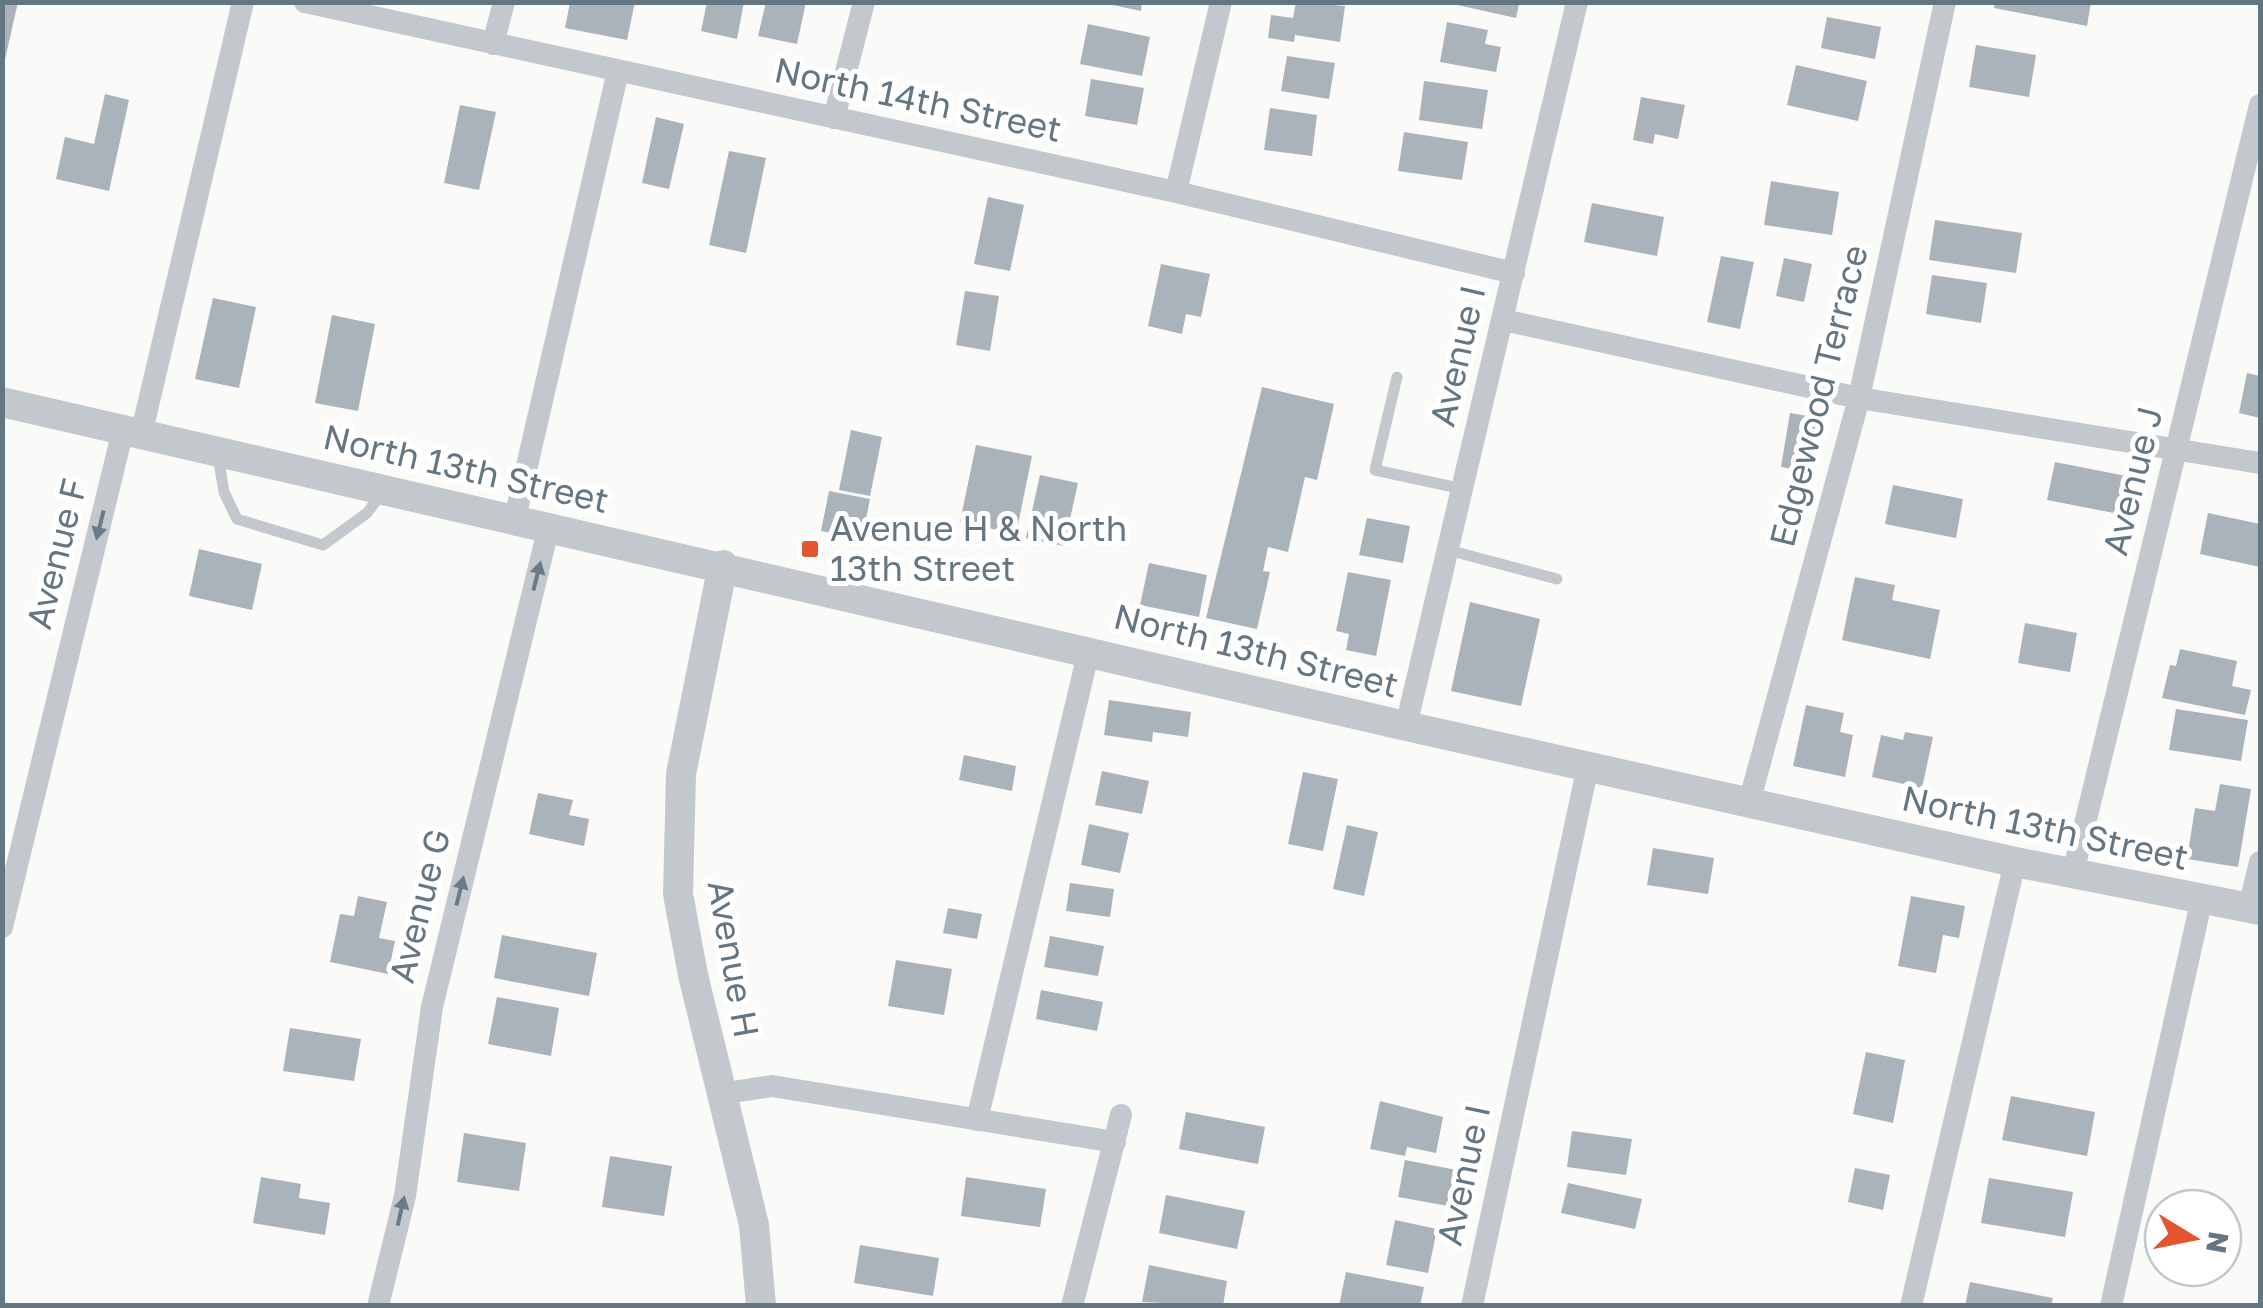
<svg xmlns="http://www.w3.org/2000/svg" width="2263" height="1308" viewBox="0 0 2263 1308" font-family="'Golos Text',sans-serif">
  <style>
    .building { fill: #aab3b9 }
    .lines { fill: none; stroke-linecap: round; stroke-linejoin: round }
    .service { stroke: #c3c8cc; stroke-width: 11 }
    .minor { stroke: #c3c8cc; stroke-width: 22 }
    .tertiary { stroke: #c3c8cc; stroke-width: 30 }
    .oneway { fill: #6a7a87 }
    .poi-dot { fill: #e4572e; stroke: #fff; stroke-width: 4 }
    .labels { text-anchor: middle; stroke-width: 10; stroke-linejoin: round; paint-order: stroke }
    .street-label { font-size: 35px; fill: #657683; stroke: #fff }
    .poi-label { font-size: 35px; fill: #657683; stroke: #fff; text-anchor: start }
  </style>
  <rect width="100%" height="100%" fill="#fafaf8"/>
  <!-- building -->
  <path class="building" d="M2 2H18L4 64H2Z
    M570 2H635L627 40 565 28Z
    M707 2H744L737 39 701 31Z
    M766 2H806L797 44 758 36Z
    M1098 2H1142L1141 11Z
    M1296 2 1345 6 1340 42 1295 35 1294 42 1268 38 1271 15 1293 18Z
    M1511 2 1519 4 1516 18 1453 4Z
    M1995 2H2091L2087 26 1994 8Z
    M1827 17 1881 27 1875 59 1821 48Z
    M1447 22 1488 30 1485 44 1501 47 1496 72 1440 62Z
    M1088 24 1150 37 1142 76 1080 64Z
    M1976 45 2036 55 2029 97 1969 87Z
    M1287 56 1335 63 1329 99 1281 91Z
    M1796 65 1867 81 1858 121 1787 105Z
    M1091 79 1144 88 1137 125 1085 116Z
    M1424 81 1488 90 1482 129 1419 120Z
    M105 94 129 100 109 191 56 179 65 137 94 144Z
    M1641 97 1685 105 1678 139 1655 134 1653 144 1633 140Z
    M460 105 496 112 479 190 444 183Z
    M1270 108 1317 115 1312 156 1264 150Z
    M656 117 684 124 669 189 642 183Z
    M1404 132 1468 142 1462 180 1398 171Z
    M729 151 766 158 746 253 709 245Z
    M1771 181 1839 192 1832 235 1764 225Z
    M988 197 1024 205 1010 271 974 264Z
    M1592 203 1664 217 1657 256 1584 242Z
    M1935 220 2022 233 2016 273 1929 260Z
    M1721 256 1754 262 1740 329 1707 322Z
    M1784 258 1812 264 1804 302 1776 296Z
    M1161 264 1210 274 1201 317 1186 314 1182 334 1148 326Z
    M1932 275 1987 283 1981 323 1926 314Z
    M965 291 999 296 990 351 956 345Z
    M213 298 256 307 239 388 195 379Z
    M332 315 375 324 358 411 315 403Z
    M2247 373 2260 376V418L2239 413Z
    M1262 387 1334 404 1317 480 1305 477 1288 552 1268 547 1263 571 1270 572 1257 629 1206 618Z
    M1790 413 1824 419 1814 473 1781 467Z
    M851 430 882 437 870 496 839 490Z
    M976 445 1032 456 1016 534 960 522Z
    M2055 462 2126 476 2119 514 2047 500Z
    M1040 475 1078 483 1064 546 1026 538Z
    M1893 485 1963 499 1956 538 1885 524Z
    M829 491 870 499 862 539 821 531Z
    M2208 513 2260 524V567L2200 554Z
    M1367 518 1410 526 1403 563 1359 555Z
    M199 549 262 564 252 610 189 596Z
    M1149 563 1207 575 1199 617 1140 605Z
    M1348 572 1391 580 1376 656 1346 650 1349 634 1336 631Z
    M1855 577 1895 585 1892 600 1940 610 1930 659 1842 640Z
    M1470 602 1540 619 1521 706 1451 691Z
    M2025 623 2077 633 2070 672 2018 663Z
    M2180 649 2237 661 2232 686 2251 690 2245 715 2162 698 2170 665 2176 666Z
    M1109 700 1191 712 1188 737 1153 732 1152 742 1104 735Z
    M1806 705 1844 713 1840 732 1853 735 1845 777 1793 766Z
    M2176 709 2248 720 2241 761 2169 750Z
    M1905 732 1933 737 1922 788 1872 777 1881 735 1903 740Z
    M964 755 1016 766 1012 791 959 780Z
    M1102 771 1149 781 1142 814 1095 805Z
    M1303 772 1338 779 1323 851 1288 844Z
    M2220 784 2251 789 2238 867 2187 859 2195 808 2215 811Z
    M538 793 573 800 569 815 589 819 584 846 529 834Z
    M1089 824 1129 833 1120 873 1081 865Z
    M1347 825 1378 832 1364 896 1333 889Z
    M1653 848 1714 858 1708 894 1647 885Z
    M1070 883 1114 889 1110 917 1066 911Z
    M358 896 387 902 379 938 395 941 388 974 330 962 340 914 354 916Z
    M1911 896 1965 906 1959 938 1943 935 1936 973 1898 966Z
    M948 908 982 914 977 939 943 933Z
    M502 935 597 953 589 996 494 978Z
    M1050 936 1104 946 1098 976 1044 967Z
    M896 960 952 969 944 1015 888 1006Z
    M1041 990 1103 1002 1097 1031 1036 1019Z
    M497 997 559 1008 551 1056 488 1044Z
    M290 1028 361 1039 354 1081 283 1071Z
    M1866 1052 1905 1060 1893 1123 1853 1114Z
    M2011 1096 2095 1112 2087 1156 2002 1140Z
    M1380 1101 1443 1117 1436 1153 1407 1147 1405 1156 1370 1149Z
    M1186 1112 1265 1127 1258 1164 1179 1149Z
    M1572 1131 1632 1139 1626 1175 1567 1167Z
    M464 1133 526 1143 519 1191 457 1182Z
    M610 1156 672 1166 664 1216 602 1207Z
    M1405 1160 1472 1173 1465 1209 1398 1197Z
    M1855 1168 1890 1175 1883 1210 1848 1202Z
    M261 1177 301 1184 299 1198 330 1203 325 1235 253 1223Z
    M966 1177 1046 1189 1040 1227 961 1216Z
    M1989 1178 2073 1192 2065 1237 1981 1223Z
    M1568 1183 1642 1199 1635 1229 1561 1213Z
    M1166 1195 1245 1211 1237 1249 1159 1233Z
    M1395 1220 1437 1229 1428 1273 1386 1265Z
    M860 1245 939 1258 933 1296 854 1283Z
    M1149 1265 1227 1281 1223 1306 1142 1302Z
    M1346 1272 1424 1287 1420 1306H1339Z
    M1970 1282 2053 1298 2051 1306H1965Z"/>
  <g class="lines">
    <!-- service -->
    <path class="service" d="M1397 377 1375 470 1463 489
      M218 456 224 492 237 519 323 545 367 513 382 493
      M1448 550 1557 579"/>
    <!-- minor -->
    <path class="minor" d="M305 2 1176 192 1514 273
      M493 44 504 2
      M834 118 864 2
      M1176 192 1221 2
      M1503 320 1859 398 2260 463
      M141 435 243 2
      M515 518 618 71
      M1406 726 1577 2
      M1749 803 1859 398 1945 2
      M2073 873 2260 105
      M2249 907 2260 862
      M2 927 123 430
      M720 1094 772 1086 1115 1142
      M977 1120 1089 650
      M378 1306 405 1196 432 1007 549 526
      M1072 1306 1121 1115
      M1472 1306 1588 766
      M1911 1306 2015 862
      M2111 1306 2202 898"/>
    <!-- tertiary -->
    <path class="tertiary" d="M2 402 1406 726 2015 862 2260 910
      M723 565 681 774 678 894 693 975 754 1225 761 1306"/>
  </g>
  <!-- one-way arrows -->
  <defs><path id="oneway-solid" d="M-6-.8H1V-3.2L6.5 0L1 3.2V.8H-6Z" transform="scale(2.5)"/></defs>
  <g class="oneway">
    <use href="#oneway-solid" transform="translate(100 525) rotate(104)"/>
    <use href="#oneway-solid" transform="translate(537 576) rotate(-76)"/>
    <use href="#oneway-solid" transform="translate(460 891) rotate(-76)"/>
    <use href="#oneway-solid" transform="translate(401 1211) rotate(-77)"/>
  </g>
  <!-- markers -->
  <rect class="poi-dot" x="800" y="539" width="20" height="20" rx="5"/>
  <g class="labels">
    <!-- street labels -->
    <g class="street-label">
      <text transform="translate(918 100) rotate(12)" y="12">North 14th Street</text>
      <text transform="translate(1458 356) rotate(-77)" y="12">Avenue I</text>
      <text transform="translate(1819 396) rotate(-76)" y="12">Edgewood Terrace</text>
      <text transform="translate(466 469) rotate(13)" y="12">North 13th Street</text>
      <text transform="translate(2133 481) rotate(-76)" y="12">Avenue J</text>
      <text transform="translate(57 554) rotate(-76)" y="12">Avenue F</text>
      <text transform="translate(1256 651) rotate(14)" y="12">North 13th Street</text>
      <text transform="translate(2045 828) rotate(12)" y="12">North 13th Street</text>
      <text transform="translate(420 906) rotate(-76)" y="12">Avenue G</text>
      <text transform="translate(733 959) rotate(80)" y="12">Avenue H</text>
      <text transform="translate(1464 1175) rotate(-78)" y="12">Avenue I</text>
    </g>
    <!-- poi labels -->
    <g class="poi-label">
      <text x="830" y="541">Avenue H &amp; North<tspan x="830" dy="40">13th Street</tspan></text>
    </g>
  </g>
  <!-- border -->
  <rect width="2263" height="1308" fill="none" stroke="#657683" stroke-width="10"/>
  <!-- north arrow -->
  <g transform="translate(2193 1238) rotate(100)"><circle r="48" fill="#ffffff" stroke="#c1c8cd" stroke-width="2.5"/>
  <path d="M0-8L18 38L0 25L-18 38Z" fill="#e4572e"/>
  <text y="-15" font-size="28" font-weight="bold" text-anchor="middle" fill="#657683">N</text>
  </g>
</svg>
